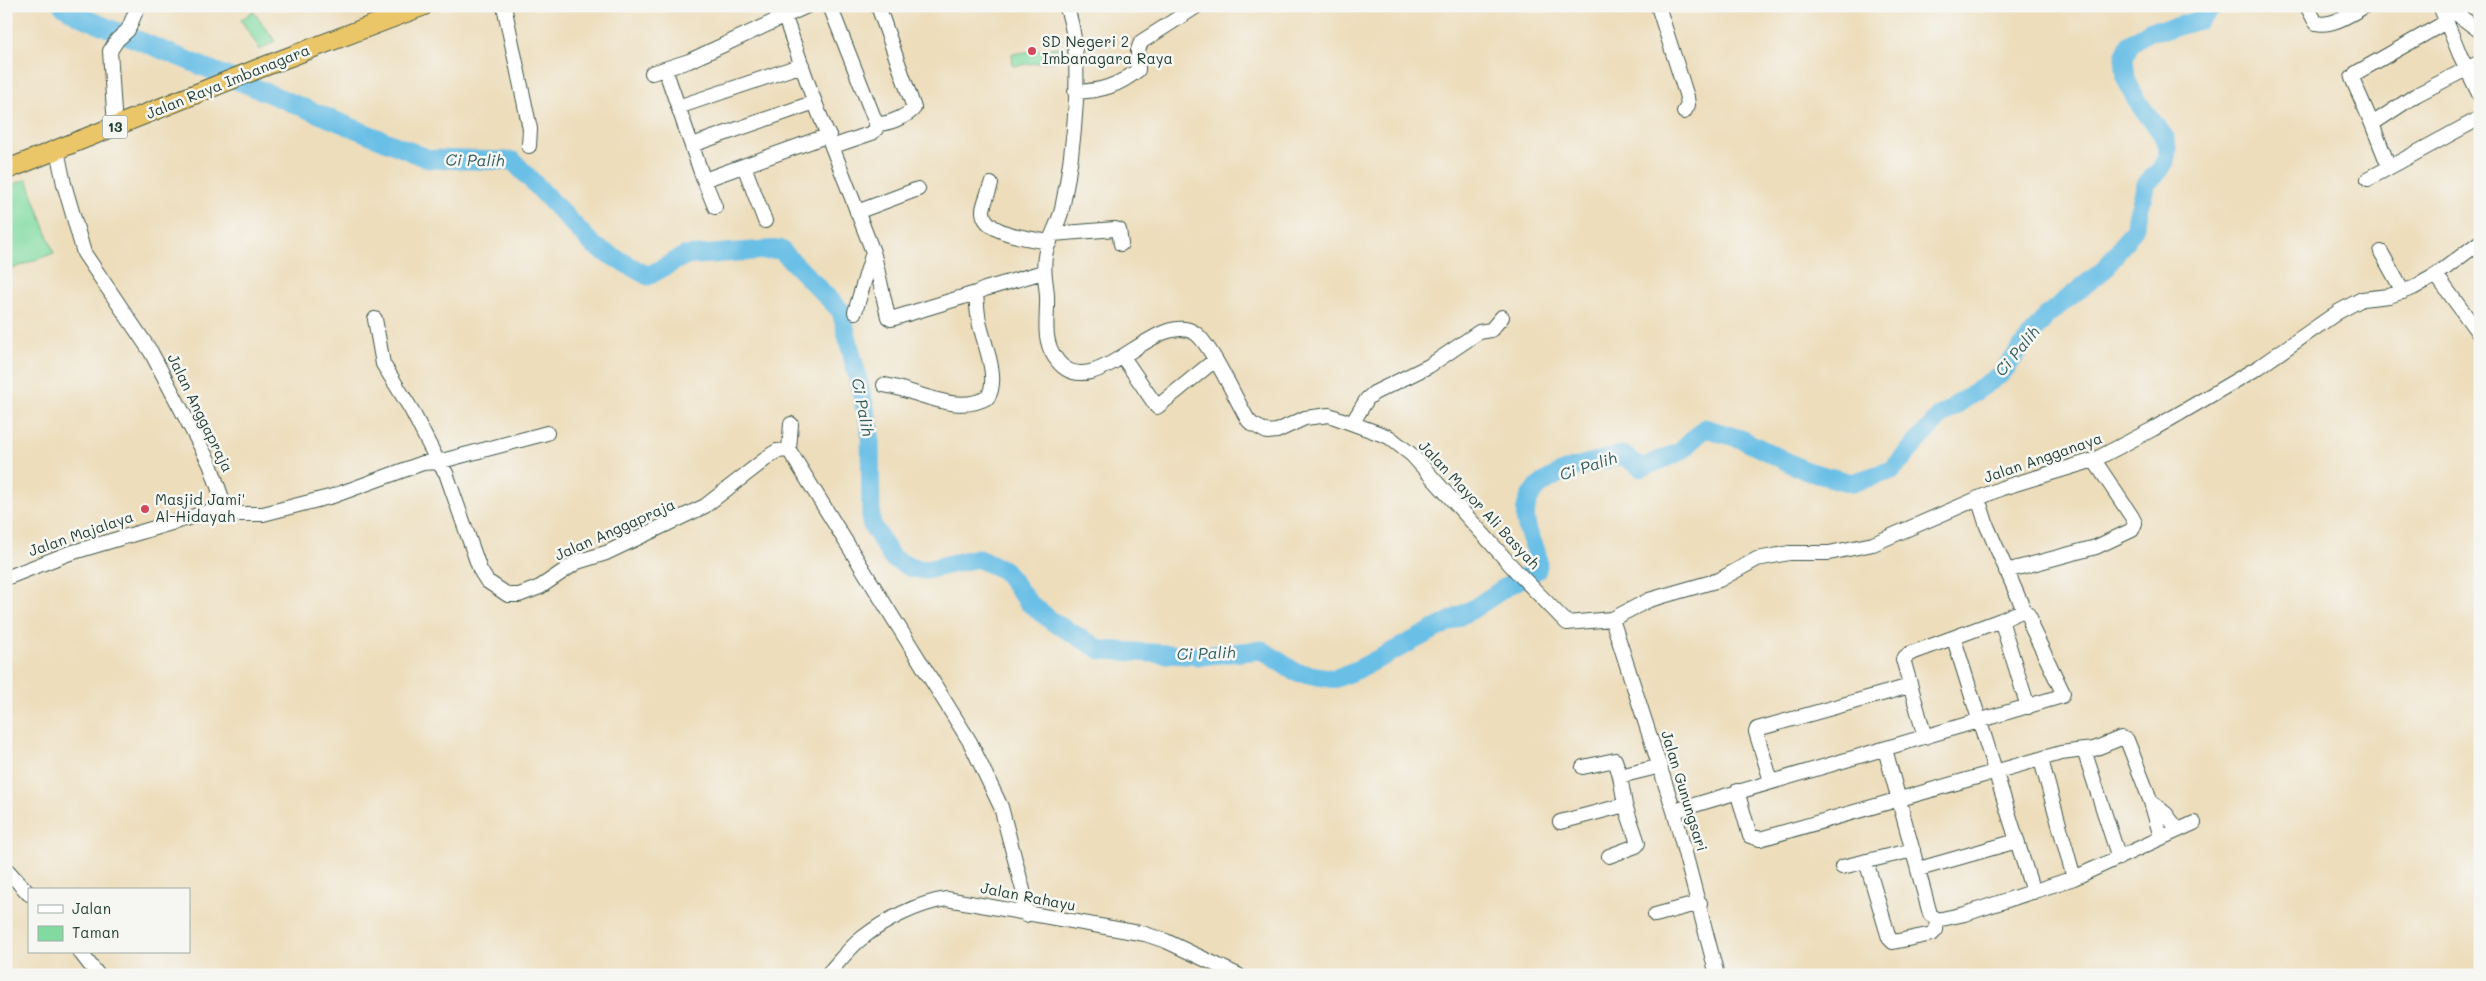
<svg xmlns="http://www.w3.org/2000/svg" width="2486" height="981" viewBox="0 0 2486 981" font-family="Mali,sans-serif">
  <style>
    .green { fill: #81dba1; stroke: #508c6a }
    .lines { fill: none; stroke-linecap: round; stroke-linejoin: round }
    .river { stroke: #6abfe6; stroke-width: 19 }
    .minor-casing { stroke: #3e5548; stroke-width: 16 }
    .highway-casing { stroke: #3e5548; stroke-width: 21 }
    .minor { stroke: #fff; stroke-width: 14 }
    .highway { stroke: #ebc669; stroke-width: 19 }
    .poi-dot { fill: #d1495b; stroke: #f6f6f2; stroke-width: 2 }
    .labels { text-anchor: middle; stroke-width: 5; stroke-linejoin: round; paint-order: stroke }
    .shield { fill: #f6f6f2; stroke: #60746d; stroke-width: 1 }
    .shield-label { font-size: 14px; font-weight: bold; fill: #1f3d34 }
    .poi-label { font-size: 15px; fill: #1f3d34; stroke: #f6f6f2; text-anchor: start }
    .street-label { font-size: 15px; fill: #1f3d34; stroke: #f6f6f2 }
    .water-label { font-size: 16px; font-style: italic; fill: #325e60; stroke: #f6f6f2 }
  </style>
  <rect width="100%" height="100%" fill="#f6f6f2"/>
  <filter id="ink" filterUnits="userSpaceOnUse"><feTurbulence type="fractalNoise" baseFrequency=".02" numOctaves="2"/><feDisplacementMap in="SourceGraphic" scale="10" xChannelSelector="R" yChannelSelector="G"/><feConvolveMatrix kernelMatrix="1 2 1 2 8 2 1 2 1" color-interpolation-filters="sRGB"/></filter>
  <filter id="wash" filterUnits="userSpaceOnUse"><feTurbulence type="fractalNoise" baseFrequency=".0096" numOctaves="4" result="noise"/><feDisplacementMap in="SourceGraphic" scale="20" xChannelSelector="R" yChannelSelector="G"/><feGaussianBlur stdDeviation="1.12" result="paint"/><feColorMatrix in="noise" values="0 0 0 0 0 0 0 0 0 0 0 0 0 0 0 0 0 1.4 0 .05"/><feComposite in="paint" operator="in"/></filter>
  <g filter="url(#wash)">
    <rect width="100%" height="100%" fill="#edddbb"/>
    <!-- green -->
    <path class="green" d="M253 11 275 41 260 50 241 20Z
      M1059 47 1061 60 1013 66 1012 54Z
      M27 179 54 253 6 271V187Z"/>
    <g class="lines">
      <!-- river -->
      <path class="river" d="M63 6 79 16 429 159 513 161 594 246 648 276 684 256 780 249 841 311 870 428 871 523 892 558 912 568 926 570 977 558 1004 570 1029 603 1053 622 1101 650 1201 656 1262 650 1295 672 1334 679 1359 669 1473 609 1506 587 1537 570C1541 552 1531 544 1527 527 1514 475 1587 464 1623 455L1641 468 1680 452 1705 428 1741 439 1806 471 1852 483 1892 470 1940 416 2001 374 2047 315 2105 269 2134 229 2146 184 2159 171 2166 160 2167 148 2166 139 2136 100 2126 79 2124 57 2130 44 2149 31 2172 28 2199 20 2214 6"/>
    </g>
  </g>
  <g filter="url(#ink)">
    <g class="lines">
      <!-- minor casing -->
      <g class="minor-casing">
        <path id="minor" d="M385 6 389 19
          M504 6 530 129 529 146
          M781 6 812 95 873 252 855 312
          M830 6 876 123
          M1066 6C1086 57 1073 156 1062 209 1059 223 1050 237 1046 251 1042 268 1046 280 1047 296 1048 317 1042 337 1054 356 1090 413 1155 307 1195 333 1211 344 1236 400 1248 420L1252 424 1267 432 1277 431 1305 418 1329 415 1389 437 1412 455 1517 572 1567 623 1612 619 1649 600 1719 580 1757 559 1789 553H1829L1873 544 2002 488 2094 460 2153 429 2259 367 2338 312 2362 299 2389 296 2413 288 2436 275 2480 242
          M1658 6 1687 97 1688 105 1684 112
          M2307 6 2316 23C2332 27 2351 14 2365 6
          M2440 6 2460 55 2480 96
          M2446 6 2480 31
          M665 69 702 175 715 207
          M652 73 689 61 807 6
          M1075 92C1101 91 1118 86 1138 70V50L1141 42 1197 6
          M678 107 802 65
          M2372 124 2352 78 2356 73 2446 22
          M115 127 110 51 117 40 128 30 138 6
          M692 145 815 102
          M834 146 872 133 876 129V123C885 126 908 116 914 108L878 6
          M57 150 64 184 84 253 151 352 210 464 225 507 239 514H263L333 496 423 463 438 462 446 473 480 570 487 581 508 595H519L540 587 577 562 606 553 705 506 772 454 777 451 789 450 970 742 1001 807 1023 890 1026 915
          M744 166 765 221
          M2389 167 2372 124 2416 95 2480 62
          M2368 179 2480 118
          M704 180 829 135
          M991 184C989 192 984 202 983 210 982 235 1034 239 1050 242
          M857 212 918 189
          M1053 234 1115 229 1119 230 1121 244
          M2381 252 2403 292
          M874 255 888 317 891 319 976 293
          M2436 275 2480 335
          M375 319 383 364 411 409 438 462 547 433
          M1123 357 1157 407 1215 360
          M884 385C917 390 957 416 988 397 1000 377 983 342 979 321 977 312 977 302 976 293L985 289 1043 272
          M1353 422 1367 399 1374 393 1429 366 1479 332 1491 330 1502 317
          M789 450 791 424
          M1978 498 1987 526 2024 610
          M2006 571 2096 547 2132 530 2135 523 2132 517 2094 460
          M6 578 67 554 225 507
          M1612 619 1674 811 1717 975
          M1954 639 2033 892
          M1925 737 1903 659 1909 654 2001 620 2028 707
          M1885 749 1930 914 1937 920 1965 914 2074 878 2194 823
          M2041 760 2074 878
          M1583 767 1615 760 1620 776
          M1771 781 1756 732 1757 729 1910 686
          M1737 791 1750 836 1760 839 2061 753 2084 750
          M2151 802 2166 814 2178 830
          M1674 811 2062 696 2063 693 2031 626C2032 620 2029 614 2024 610L2001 620
          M1560 822 1625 805 1620 776 1661 766
          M1609 856 1636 846 1638 843 1625 805
          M2119 858 2084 750 2094 749 2121 738 2127 740 2151 802 2161 837
          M1866 861 1889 938 1893 942 1932 934 1936 930 1937 920
          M1842 867 1913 850
          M6 869 29 894
          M1919 869 2017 841
          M1655 915 1700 903
          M80 952 98 975
          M827 975C838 963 849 948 862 938 885 920 918 903 947 899L1145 934 1166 941 1238 975"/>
      </g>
      <!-- highway casing -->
      <g class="highway-casing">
        <path id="highway" d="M6 170 260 68 423 6"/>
      </g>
      <!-- minor -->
      <use href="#minor" class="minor"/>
      <!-- highway -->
      <use href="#highway" class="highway"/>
    </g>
  </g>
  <!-- markers -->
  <g class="poi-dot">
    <circle cx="1032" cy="51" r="5"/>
    <circle cx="145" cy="509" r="5"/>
  </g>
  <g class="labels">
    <!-- shield labels -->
    <rect class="shield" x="102.5" y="115.5" width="25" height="23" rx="4"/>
    <g class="shield-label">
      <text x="115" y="132">13</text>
    </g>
    <!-- poi labels -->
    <g class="poi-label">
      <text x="1042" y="47">SD Negeri 2<tspan x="1042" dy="17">Imbanagara Raya</tspan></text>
      <text x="155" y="505">Masjid Jami'<tspan x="155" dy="17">Al-Hidayah</tspan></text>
    </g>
    <!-- street labels -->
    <g class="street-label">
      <text transform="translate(228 82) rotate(-22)" y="5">Jalan Raya Imbanagara</text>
      <text transform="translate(200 413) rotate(64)" y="5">Jalan Anggapraja</text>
      <text transform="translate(2043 458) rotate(-19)" y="5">Jalan Angganaya</text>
      <text transform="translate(1479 505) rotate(47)" y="5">Jalan Mayor Ali Basyah</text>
      <text transform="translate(615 530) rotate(-24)" y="5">Jalan Anggapraja</text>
      <text transform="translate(81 534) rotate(-19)" y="5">Jalan Majalaya</text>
      <text transform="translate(1684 791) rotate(73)" y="5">Jalan Gunungsari</text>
      <text transform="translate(1028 897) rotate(11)" y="5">Jalan Rahayu</text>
    </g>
    <!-- water labels -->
    <g class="water-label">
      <text transform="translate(475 160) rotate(1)" y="6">Ci Palih</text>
      <text transform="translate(2017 351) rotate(-50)" y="6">Ci Palih</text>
      <text transform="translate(863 407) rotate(79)" y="6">Ci Palih</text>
      <text transform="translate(1588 466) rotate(-18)" y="6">Ci Palih</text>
      <text transform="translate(1206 653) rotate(-2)" y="6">Ci Palih</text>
    </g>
  </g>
  <!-- margin -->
  <rect width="2486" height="981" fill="none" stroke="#f6f6f2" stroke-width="25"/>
  <!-- legend -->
  <rect x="28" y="888" width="162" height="65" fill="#f6f6f2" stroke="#a0aca6"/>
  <rect x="38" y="905" width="25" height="8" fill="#ffffff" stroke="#a0aca6"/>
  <text x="72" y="914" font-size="15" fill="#1f3d34">Jalan</text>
  <rect x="38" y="926" width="25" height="15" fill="#81dba1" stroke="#a0aca6"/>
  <text x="72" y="938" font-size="15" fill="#1f3d34">Taman</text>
</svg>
